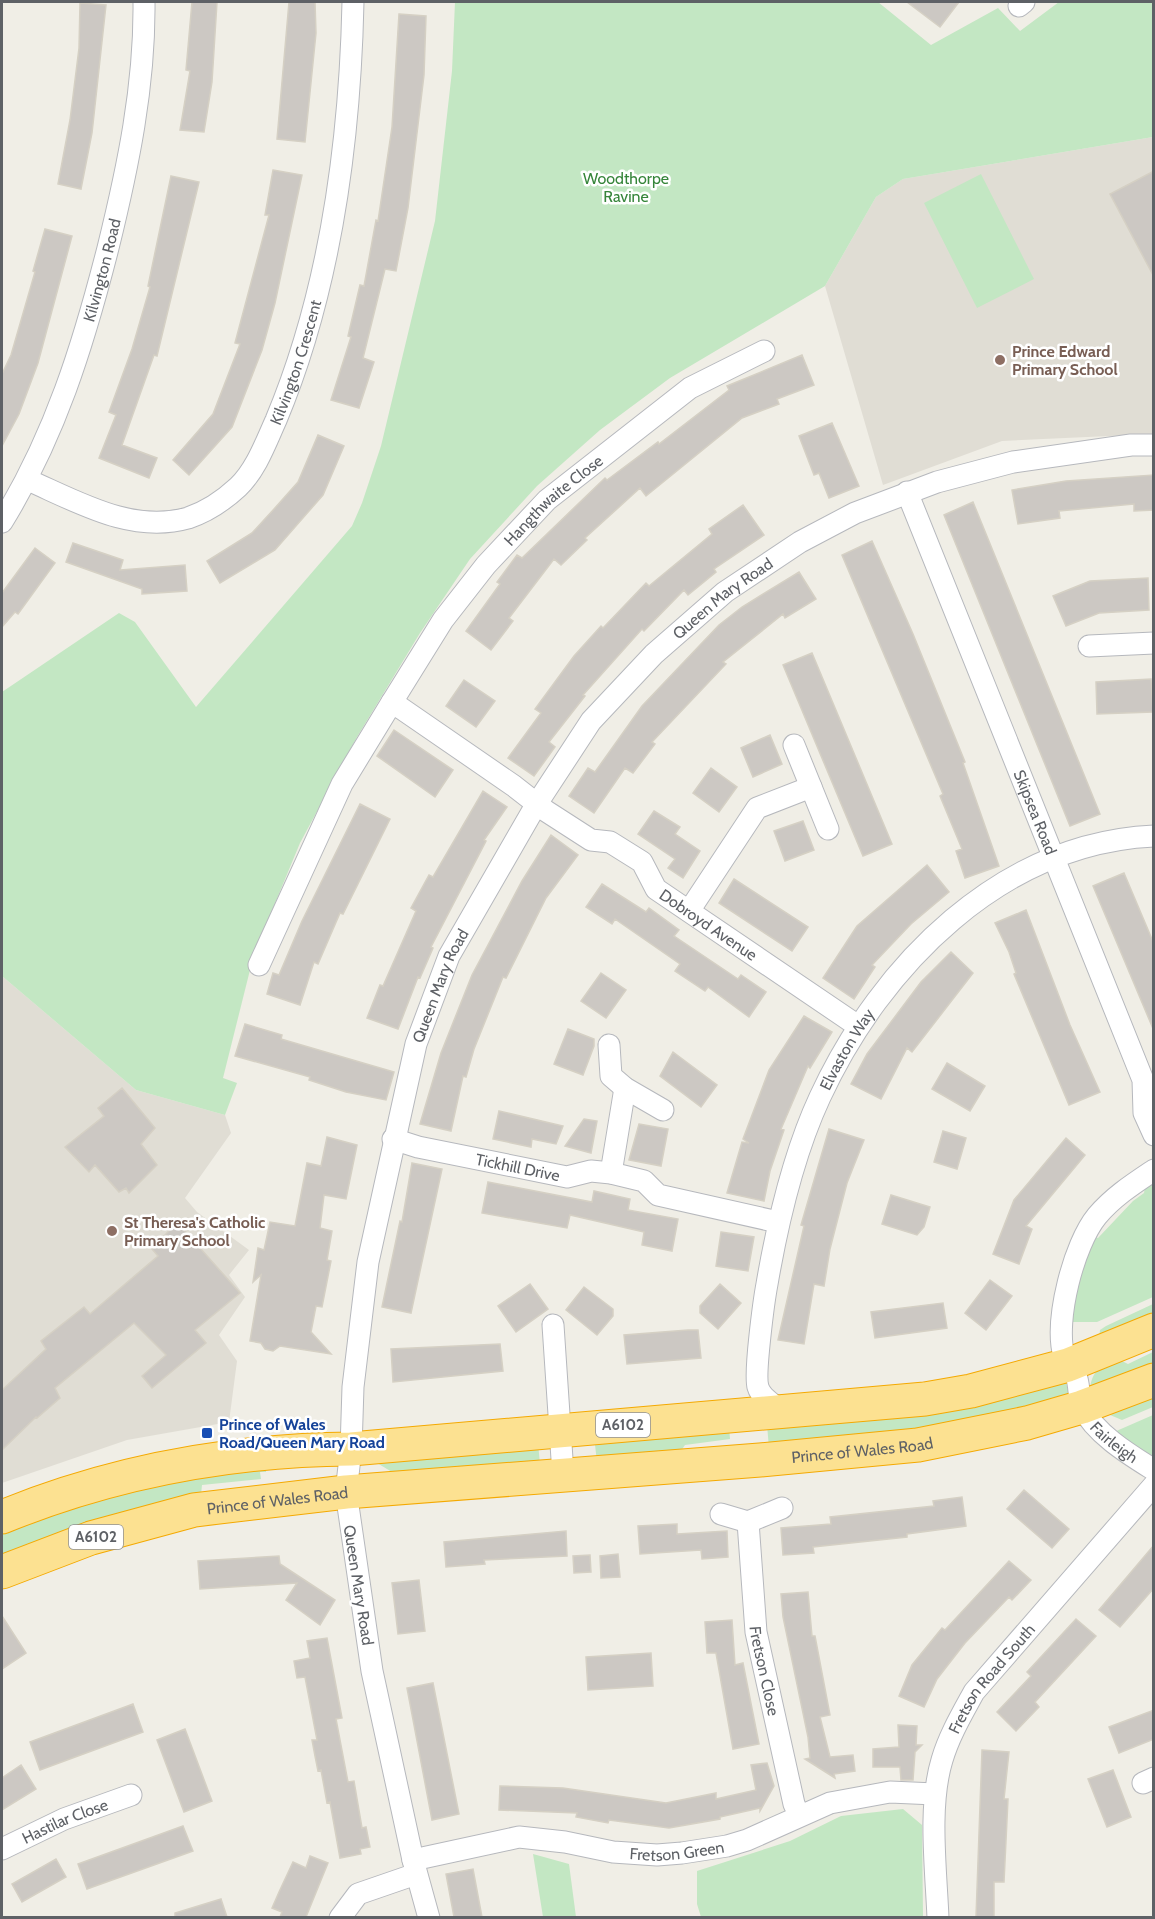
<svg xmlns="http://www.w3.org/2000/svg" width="1155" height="1919" viewBox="0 0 1155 1919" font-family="Cabin,sans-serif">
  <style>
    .education { fill: #e0ddd4 }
    .green { fill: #c3e7c3 }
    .building { fill: #ccc8c3; stroke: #d5d0c4; stroke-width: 1.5 }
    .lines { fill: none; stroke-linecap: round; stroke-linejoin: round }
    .street-casing { stroke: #b6b8bd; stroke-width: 23 }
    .highway-casing { stroke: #f4a902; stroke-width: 35 }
    .street { stroke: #fff; stroke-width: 21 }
    .highway { stroke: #fce191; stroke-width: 33 }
    .education-dot { fill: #8d6e63; stroke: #fff; stroke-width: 2 }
    .transit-dot { fill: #1a4fb4; stroke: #fff; stroke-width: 2 }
    .labels { text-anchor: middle; stroke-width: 5; stroke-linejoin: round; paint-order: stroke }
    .shield { fill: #fff; stroke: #8e9094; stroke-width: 1.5 }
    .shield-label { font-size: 15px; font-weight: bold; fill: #5e6166 }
    .park-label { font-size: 16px; fill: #36853a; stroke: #fff }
    .street-label { font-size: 16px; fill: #5e6166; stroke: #fff }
    .education-label { font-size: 16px; font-weight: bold; fill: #785e54; stroke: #fff; text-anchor: start }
    .transit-label { font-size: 16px; font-weight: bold; fill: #164399; stroke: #fff; text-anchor: start }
  </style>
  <rect width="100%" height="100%" fill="#f0eee6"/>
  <!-- education -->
  <path class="education" d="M1153 137V434L1002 441 883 485 825 286 876 197 903 179Z
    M2 976 136 1090 225 1115 231 1133 185 1198 197 1212 249 1250 229 1275 245 1297 219 1335 237 1361 229 1422 127 1440 2 1483Z"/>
  <!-- green -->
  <path class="green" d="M455 2H878L931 45 998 8 1020 31 1059 2H1153V137L903 179 876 197 825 286 670 378 600 430 537 486 470 559 420 633 357 737 300 843 254 954 223 1078 237 1083 225 1115 136 1090 2 976V692L119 613 135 622 196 707 352 526 362 503 381 446 435 221 452 71Z
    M981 174 1034 279 977 308 924 203Z
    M1153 1177V1297L1097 1322H1068L1071 1297 1093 1236 1098 1238 1133 1201 1144 1193 1146 1181Z
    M1153 1304V1314L1099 1338 1100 1330 1106 1326Z
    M1153 1352V1365L1090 1390C1091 1372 1101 1365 1116 1358L1128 1364Z
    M1065 1379 1070 1398 995 1421 769 1448 767 1425Z
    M1153 1395V1407L1122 1420 1110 1415Z
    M1153 1415V1461L1114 1432Z
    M729 1427 730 1439 685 1445 678 1455 597 1462 594 1436Z
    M538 1442 540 1465 397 1475 377 1463Z
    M266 1463V1472H260L261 1479 202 1485 201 1495C131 1509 66 1527 2 1556V1531L65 1504Z
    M903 1809 922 1825 923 1917H701L697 1904V1871L790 1841 841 1816Z
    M533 1854 569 1864 576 1917H543Z"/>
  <!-- building -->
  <path class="building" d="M192 2H217L212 82 204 132 180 130 190 71 186 70Z
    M289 2H315L316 33 305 142 277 139Z
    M907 2H959L940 27Z
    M80 3 106 5 92 133 81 189 58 184 70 120 79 48Z
    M399 14 426 16 424 75 408 208 396 271 385 269 363 358 374 362 359 408 331 400 351 337 348 336 360 285 364 286 376 220 378 221 392 127Z
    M273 170 302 175 275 303 262 350 232 427 189 475 173 460 213 414 240 344 235 343 269 215H265Z
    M1154 171V277L1110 194Z
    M171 176 199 182 157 356 154 355 122 445 157 458 149 478 99 458 116 415 109 412 132 349 150 287 148 286Z
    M45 229 72 236 38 363 19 414 2 446V374L11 355 35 272 33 271Z
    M802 355 814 385 777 399 779 404 742 418 646 496 640 488 585 538 587 540 561 565 554 559 509 618 513 621 491 650 466 631 500 584 497 582 517 555 522 558 605 478 607 480 658 442 659 444 729 390 727 386Z
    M832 423 859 486 829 498 819 473 814 475 799 436Z
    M318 435 344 446 323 495 275 550 220 583 207 561 252 533 274 509 298 482Z
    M1154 475V510L1134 511V504L1059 511 1060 518 1018 524 1012 490 1066 481Z
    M973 502 1100 814 1070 826 944 515Z
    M743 505 764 535 714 569 716 572 688 595 684 590 644 631 642 629 583 695 585 696 549 742 555 747 534 776 508 758 541 713 535 709 574 656 601 626 603 628 646 583 649 586 712 534 709 529Z
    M872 541 913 634 965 762 963 763 999 866 965 878 956 851 962 849 940 796 943 794 842 555Z
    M73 543 123 560 120 570 185 565 187 591 142 594V589L66 562Z
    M35 548 55 563 18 614 15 612 2 627V593Z
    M799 572 816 599 785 618 783 614 723 662 726 664 652 742 655 744 633 773 625 768 594 813 569 796 588 768 595 772 642 706 719 625 742 607Z
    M1148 578 1149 610 1099 613 1066 626 1053 596 1090 581Z
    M812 653 892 844 863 856 783 665Z
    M1151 679 1153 712 1097 714 1096 682Z
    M464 680 495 701 476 727 446 706Z
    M394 730 453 770 435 797 377 756Z
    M770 735 782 764 753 777 741 748Z
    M711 768 737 787 719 812 693 793Z
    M483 791 507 807 484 840 486 841 431 947 433 948 420 978 418 977 398 1029 367 1018 380 985 383 986 416 911 411 908 429 875 433 877Z
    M360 804 390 819 343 914 340 913 318 964 314 962 300 1005 267 994 273 973 279 975 302 921Z
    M654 811 680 827 675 834 700 851 683 878 668 868 675 859 638 834Z
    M803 821 814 850 785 861 774 831Z
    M551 835 578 855 546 898 506 978 503 977 474 1049 466 1077 463 1076 451 1131 420 1124 441 1053 472 975 522 881Z
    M927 865 949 892 911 924 872 965 875 967 854 999 823 978 857 926Z
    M1124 873 1154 944V1031L1093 886Z
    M734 879 808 927 792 951 719 903Z
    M602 884 646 912 649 908 679 930 674 936 738 979 741 975 766 992 749 1017 708 987 705 991 675 971 680 964 615 919 612 924 586 907Z
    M1026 910 1070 1025 1100 1092 1069 1105 1014 974 1016 973 1009 952 995 923Z
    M951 952 973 973 912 1052 907 1048 881 1099 851 1084 867 1054 921 982Z
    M601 973 626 990 606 1018 581 1001Z
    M804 1016 832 1032 810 1068 808 1066 781 1129 784 1130 770 1171 764 1201 727 1193 742 1142 749 1143 743 1139 769 1070Z
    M245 1024 282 1035 281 1039 394 1072 386 1100 346 1092 309 1080 310 1077 235 1056Z
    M568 1029 594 1039V1046L583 1075 554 1064Z
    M673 1052 717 1085 701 1107 660 1076Z
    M947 1063 985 1086 970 1111 932 1089Z
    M122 1088 155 1128 141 1144 157 1165 129 1193 126 1188 119 1192 95 1165 89 1172 65 1147 104 1116 98 1108Z
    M499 1111 563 1126 556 1144 532 1139 531 1147 493 1139Z
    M584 1119 597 1121 591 1153 565 1146Z
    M639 1124 668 1129 661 1166 629 1160Z
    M829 1129 864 1140 847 1183 830 1249 824 1286 814 1284 804 1344 778 1340 804 1226 801 1225Z
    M943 1131 966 1138 957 1169 934 1162Z
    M327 1137 357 1145 346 1199 324 1195 320 1228 332 1231 327 1260 331 1261 322 1307 316 1306 311 1332 331 1354 280 1346 273 1351 265 1349 261 1343 250 1341 261 1275 253 1282 258 1248 264 1250 270 1222 295 1226 307 1163 321 1166Z
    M1066 1138 1085 1155 1026 1226 1032 1229 1019 1264 993 1254 1014 1200Z
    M412 1163 442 1169 411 1313 382 1307 400 1221 402 1222Z
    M488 1182 592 1202 594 1191 630 1199 628 1210 678 1219 672 1251 642 1245 644 1232 570 1215 567 1228 482 1213Z
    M891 1195 930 1207 924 1227 917 1235 882 1224Z
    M177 1222 240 1293 195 1330 206 1343 152 1388 142 1376 166 1355 134 1323 55 1388 60 1398 37 1418 36 1417 2 1450V1390L46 1349 41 1341 84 1307 90 1314 158 1256 152 1249Z
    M721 1232 754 1237 748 1271 716 1266Z
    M990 1280 1012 1296 986 1330 965 1313Z
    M530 1284 548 1309 516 1332 498 1306Z
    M720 1284 741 1303 718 1329 700 1313V1306Z
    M584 1287 613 1309V1316L597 1335 566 1310Z
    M943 1303 947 1328 875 1338 871 1312Z
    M688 1330H698L701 1358 627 1364 624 1335Z
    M500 1344 503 1371 393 1382 391 1349Z
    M1024 1490 1069 1529 1052 1548 1007 1509Z
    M962 1497 966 1526 907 1534V1537L813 1547 814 1553 783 1555 781 1528 831 1524 830 1517 934 1506 933 1501Z
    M677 1524V1534L727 1531 728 1557 702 1559 701 1550 640 1554 638 1526Z
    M566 1531 567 1556 484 1560 485 1564 446 1567 444 1542Z
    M1154 1545V1588L1120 1627 1099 1610Z
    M618 1554 620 1577 601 1578 600 1556Z
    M590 1555 591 1572 574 1573 573 1556Z
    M279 1556 280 1564 335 1600 320 1625 286 1600 297 1583 200 1589 198 1561Z
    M1009 1561 1031 1580 1012 1600 1009 1597 965 1643 937 1679 924 1707 899 1696 912 1665 942 1628 945 1630Z
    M419 1580 425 1631 398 1634 392 1583Z
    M808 1592 812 1636H815L830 1715 820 1717 830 1757 853 1755 855 1771 834 1774 835 1778 805 1759 810 1758 808 1737 783 1617 781 1594Z
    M2 1616 26 1653 2 1669Z
    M1076 1619 1096 1636 1035 1702 1039 1707 1016 1731 997 1712 1031 1676 1027 1672Z
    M732 1620 735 1665 743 1663 759 1744 733 1749 716 1653H707L705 1622Z
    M327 1638 342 1718 336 1719 348 1782 354 1781 362 1828 366 1827 370 1847 360 1849 361 1854 340 1858 330 1802 327 1803 321 1770 318 1771 315 1756 312 1740H317L305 1677 297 1678 294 1661 310 1658 307 1641Z
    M651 1653 653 1686 588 1690 586 1657Z
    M433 1683 459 1814 432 1820 407 1688Z
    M133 1704 143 1732 40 1770 30 1742Z
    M1154 1710V1739L1119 1753 1109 1727Z
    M898 1725 917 1726 916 1745H922L915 1752 913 1780H901L900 1767H873V1749L899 1747Z
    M185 1729 212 1801 184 1812 157 1740Z
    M982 1750 1009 1752 1004 1799H1008L1004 1882H994V1917H976Z
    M767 1763 774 1786 760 1811V1808L720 1817V1819L669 1828 609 1820 608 1823 576 1817 577 1813 499 1810 500 1786 563 1788 666 1803 716 1793V1799L756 1790 751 1765Z
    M21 1765 36 1789 2 1810V1778Z
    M1113 1770 1131 1817 1107 1827 1088 1779Z
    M183 1826 193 1851 87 1889 78 1864Z
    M310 1856 328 1863 306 1917H280L282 1912 272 1908 279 1892 293 1862 306 1868Z
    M56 1859 66 1877 22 1902 12 1884Z
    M473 1869 482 1917H454L446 1874Z
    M221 1899 227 1917H175V1913Z"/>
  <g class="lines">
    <!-- street casing -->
    <g class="street-casing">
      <g id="street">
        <path d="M1019 6 1024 2"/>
        <path id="s1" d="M28 480C78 502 132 534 188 518 206 512 224 500 238 487 256 470 266 442 276 420 330 291 350 141 353 2"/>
        <path id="s2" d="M907 492 1143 1080 1144 1113 1154 1135"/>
        <path id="s3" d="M2 522C55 436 83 346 108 248 128 167 145 85 144 2"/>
        <path d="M1089 646 1154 643"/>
        <path id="s4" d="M392 702 443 620 486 565 547 500 690 388 764 351"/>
        <path d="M794 745 828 829"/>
        <path d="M689 911 757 808 811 787"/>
        <path id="s5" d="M259 965 342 784 392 702 514 786 546 811 591 840 610 842 642 862 656 889 858 1026"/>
        <path d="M609 1045 611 1076 625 1088 663 1110"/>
        <path id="s6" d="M393 1139 418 1147 567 1177 591 1171 611 1173 644 1181 658 1195 778 1222"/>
        <path id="s7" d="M1154 1170C1133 1184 1113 1197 1097 1216 1074 1244 1054 1320 1064 1356 1066 1364 1072 1369 1076 1376 1080 1385 1078 1397 1082 1407 1095 1434 1130 1455 1154 1470"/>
        <path d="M611 1173 625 1088"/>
        <path d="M553 1325 563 1474"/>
        <path id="s8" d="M784 1412C775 1406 761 1398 758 1387 754 1374 764 1300 767 1284 778 1220 793 1155 820 1097 881 965 1001 843 1154 836"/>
        <path d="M721 1514 748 1522 782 1508"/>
        <path id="s9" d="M748 1522 756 1632 794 1804 799 1815"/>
        <path d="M1143 1783 1154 1778"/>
        <path id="s10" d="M2 1849 64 1819 131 1795"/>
        <path id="s11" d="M413 1860 519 1837 565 1842 613 1852 657 1855 682 1853 727 1846 747 1840 830 1803 890 1792 935 1794"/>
        <path d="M340 1918 358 1894 416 1874"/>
        <path id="s12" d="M429 1918 413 1860 372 1671 346 1492 351 1449 353 1387 368 1262 416 1044 449 956 536 805 591 721 654 654 725 592 800 542 855 513 937 482 1013 462 1131 445H1154"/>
        <path id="s13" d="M938 1918C936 1869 928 1806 942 1760 949 1736 962 1714 974 1692L1154 1485"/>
      </g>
    </g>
    <!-- highway casing -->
    <g class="highway-casing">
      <g id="highway">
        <path d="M2 1517C115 1471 229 1450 351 1449L925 1399 971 1391 1068 1365 1154 1330"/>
        <path id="s14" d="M2 1572 91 1538 194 1510 346 1492 760 1460 918 1445 1027 1423 1082 1407 1154 1380"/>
      </g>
    </g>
    <!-- street -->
    <use href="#street" class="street"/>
    <!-- highway -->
    <use href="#highway" class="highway"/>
  </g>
  <!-- markers -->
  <g class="education-dot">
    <circle cx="1000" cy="360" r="6"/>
    <circle cx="112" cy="1231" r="6"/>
  </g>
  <rect class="transit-dot" x="201" y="1427" width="12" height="12" rx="3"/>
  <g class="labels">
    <!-- shield labels -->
    <g class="shield">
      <rect x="596" y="1413" width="54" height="24" rx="4.5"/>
      <rect x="69" y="1525" width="54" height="24" rx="4.5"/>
    </g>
    <g class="shield-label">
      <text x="623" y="1430">A6102</text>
      <text x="96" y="1542">A6102</text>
    </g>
    <!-- park labels -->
    <g class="park-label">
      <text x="626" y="184">Woodthorpe<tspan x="626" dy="18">Ravine</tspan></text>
    </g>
    <!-- street labels -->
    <g class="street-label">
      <text dy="6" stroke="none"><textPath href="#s3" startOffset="272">Kilvington Road</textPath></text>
      <text dy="6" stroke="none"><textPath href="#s1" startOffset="366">Kilvington Crescent</textPath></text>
      <text dy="6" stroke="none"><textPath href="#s4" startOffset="260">Hangthwaite Close</textPath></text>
      <text dy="6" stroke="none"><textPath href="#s12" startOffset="1438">Queen Mary Road</textPath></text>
      <text dy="6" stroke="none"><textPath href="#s2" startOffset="345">Skipsea Road</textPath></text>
      <text dy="6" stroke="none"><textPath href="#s5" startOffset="688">Dobroyd Avenue</textPath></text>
      <text dy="6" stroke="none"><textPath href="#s12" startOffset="952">Queen Mary Road</textPath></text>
      <text dy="6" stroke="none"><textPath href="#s8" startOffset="390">Elvaston Way</textPath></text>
      <text dy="6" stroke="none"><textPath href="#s6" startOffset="128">Tickhill Drive</textPath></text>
      <text dy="6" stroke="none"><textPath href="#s7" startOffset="324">Fairleigh</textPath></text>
      <text dy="6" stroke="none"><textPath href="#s14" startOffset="873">Prince of Wales Road</textPath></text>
      <text dy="6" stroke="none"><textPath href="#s14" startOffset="286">Prince of Wales Road</textPath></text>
      <text transform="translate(359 1585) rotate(81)" y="6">Queen Mary Road</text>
      <text dy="6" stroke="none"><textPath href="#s9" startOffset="150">Fretson Close</textPath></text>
      <text dy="6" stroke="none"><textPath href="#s13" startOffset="255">Fretson Road South</textPath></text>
      <text dy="6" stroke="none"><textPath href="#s10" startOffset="69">Hastilar Close</textPath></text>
      <text dy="6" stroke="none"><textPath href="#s11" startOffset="268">Fretson Green</textPath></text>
    </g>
    <!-- education labels -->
    <g class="education-label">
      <text x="1012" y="357">Prince Edward<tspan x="1012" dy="18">Primary School</tspan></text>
      <text x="124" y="1228">St Theresa's Catholic<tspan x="124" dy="18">Primary School</tspan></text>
    </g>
    <!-- transit labels -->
    <g class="transit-label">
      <text x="219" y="1430">Prince of Wales<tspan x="219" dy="18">Road/Queen Mary Road</tspan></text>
    </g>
  </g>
  <!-- border -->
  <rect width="1155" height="1919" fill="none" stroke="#5e6166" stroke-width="6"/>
</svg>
